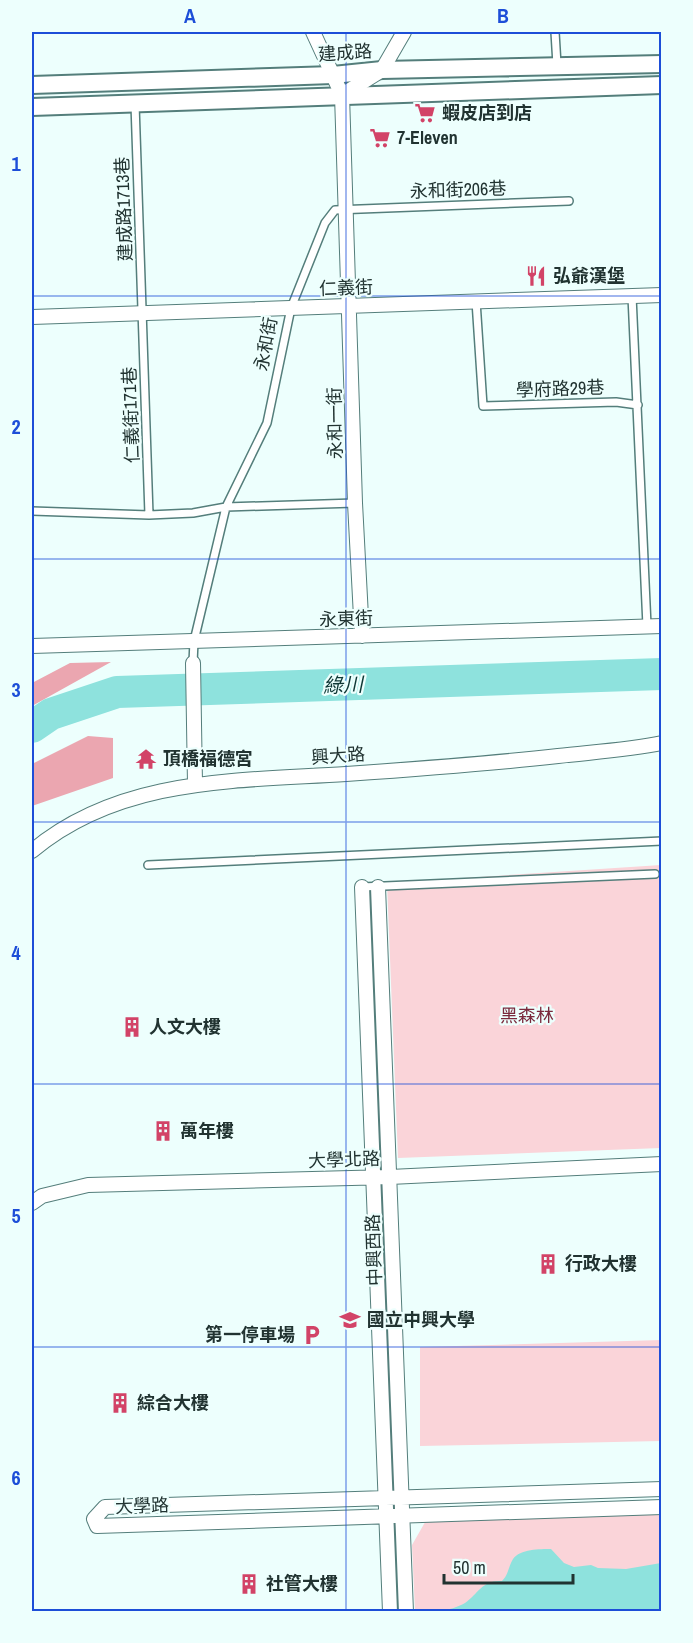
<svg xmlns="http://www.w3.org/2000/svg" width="693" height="1643" viewBox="0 0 693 1643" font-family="'Archivo Narrow','Noto Sans TC',sans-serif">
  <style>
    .green { fill: #fad4d9 }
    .forest { fill: #eba6b0 }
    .water { fill: #8ee2dd }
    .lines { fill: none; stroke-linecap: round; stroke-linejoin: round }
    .river { stroke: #8ee2dd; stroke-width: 32 }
    .service-casing { stroke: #547e7b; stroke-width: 10 }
    .minor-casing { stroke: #547e7b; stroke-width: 16 }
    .tertiary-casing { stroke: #547e7b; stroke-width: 20 }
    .service { stroke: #fff; stroke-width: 7 }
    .minor { stroke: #fff; stroke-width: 14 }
    .tertiary { stroke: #fff; stroke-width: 16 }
    .grid { fill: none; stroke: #1d4ed8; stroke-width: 1.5; stroke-opacity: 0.55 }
    .labels { text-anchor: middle; stroke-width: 4.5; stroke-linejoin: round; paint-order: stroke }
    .street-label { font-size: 18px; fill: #213331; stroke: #edfffd }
    .poi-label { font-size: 18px; font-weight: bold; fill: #213331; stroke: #edfffd; text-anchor: start }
    .park-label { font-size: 18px; fill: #7a293c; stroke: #edfffd }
    .water-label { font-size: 20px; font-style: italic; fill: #0e3735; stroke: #edfffd }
    .neatline { fill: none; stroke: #1d4ed8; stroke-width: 2 }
    .grid-label { font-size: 20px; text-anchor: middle; font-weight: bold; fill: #1d4ed8 }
  </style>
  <rect width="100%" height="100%" fill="#edfffd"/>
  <!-- green -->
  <path class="green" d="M661 865V1148L398 1158 387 883Z
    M661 1340V1441L420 1446V1347Z
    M661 1508V1611H415L412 1545 428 1517Z"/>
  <!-- forest -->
  <path class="forest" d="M111 662 32 706V683L70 663Z
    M88 736 113 738V778L32 806V764Z"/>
  <!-- water -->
  <path class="water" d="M551 1549 564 1563 574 1567 591 1565 598 1568 626 1569 661 1563V1611H441C448 1610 458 1607 465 1603 479 1593 482 1580 502 1581 509 1574 508 1567 513 1559 520 1549 540 1549 551 1549Z"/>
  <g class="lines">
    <!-- river -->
    <path class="river" d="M32 727 51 714 117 692 662 674"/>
    <!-- service casing -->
    <g class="service-casing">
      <path id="service" d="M555 32 557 65
        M135 104 149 515
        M632 296 647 626
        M476 301 483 406 616 402 638 405
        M32 511 149 515 193 513 226 507 355 503
        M193 663 194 641 226 507 267 423 291 308 325 223 335 210 569 201
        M148 865 662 841
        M362 887 655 874"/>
    </g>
    <!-- minor casing -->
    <g class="minor-casing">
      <path id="minor" d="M313 32 342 95
        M32 317 662 295
        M362 636 355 503 342 95 382 70 404 32
        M32 646 662 626
        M193 663 195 784
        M32 851C120 777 237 781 346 774 417 769 487 764 558 756 593 752 628 750 662 743
        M362 887 390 1612
        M378 887 406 1612
        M32 1203 42 1196 88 1185 390 1177 662 1164
        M662 1489 105 1507 94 1519 97 1526 662 1507"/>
    </g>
    <!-- tertiary casing -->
    <g class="tertiary-casing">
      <path id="tertiary" d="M32 85 333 75 382 70 662 64
        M32 107 662 85"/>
    </g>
    <!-- service -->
    <use href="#service" class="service"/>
    <!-- minor -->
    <use href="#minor" class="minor"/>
    <!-- tertiary -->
    <use href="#tertiary" class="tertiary"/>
  </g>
  <!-- grid -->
  <path class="grid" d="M346 32V1612M32 296H662M32 559H662M32 822H662M32 1084H662M32 1347H662"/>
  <!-- icons -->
  <defs>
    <g id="supermarket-bare" transform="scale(1.62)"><path d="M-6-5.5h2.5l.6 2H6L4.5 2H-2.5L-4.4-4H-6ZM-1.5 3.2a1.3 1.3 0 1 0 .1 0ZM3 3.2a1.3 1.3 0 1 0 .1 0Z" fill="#d24367" stroke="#edfffd" stroke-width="2.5" paint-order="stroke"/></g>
    <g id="restaurant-bare" transform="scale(1.62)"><path d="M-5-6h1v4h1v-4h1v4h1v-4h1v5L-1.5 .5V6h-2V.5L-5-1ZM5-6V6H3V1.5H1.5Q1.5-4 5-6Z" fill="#d24367" stroke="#edfffd" stroke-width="2.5" paint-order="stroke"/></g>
    <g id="temple-bare" transform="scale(1.62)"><path d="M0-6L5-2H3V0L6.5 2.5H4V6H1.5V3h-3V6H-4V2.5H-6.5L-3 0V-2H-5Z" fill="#d24367" stroke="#edfffd" stroke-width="2.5" paint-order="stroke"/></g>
    <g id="building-bare" transform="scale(1.62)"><path d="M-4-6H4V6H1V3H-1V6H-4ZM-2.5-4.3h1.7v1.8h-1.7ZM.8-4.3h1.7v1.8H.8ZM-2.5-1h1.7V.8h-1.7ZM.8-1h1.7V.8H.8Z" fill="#d24367" stroke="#edfffd" stroke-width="2.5" paint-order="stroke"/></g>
    <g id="university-bare" transform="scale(1.62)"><path d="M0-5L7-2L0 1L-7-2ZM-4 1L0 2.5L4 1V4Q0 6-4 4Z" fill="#d24367" stroke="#edfffd" stroke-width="2.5" paint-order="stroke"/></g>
    <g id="parking-bare" transform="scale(1.62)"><path d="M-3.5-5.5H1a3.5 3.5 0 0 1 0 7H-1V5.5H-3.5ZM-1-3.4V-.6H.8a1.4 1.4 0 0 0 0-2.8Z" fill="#d24367" stroke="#edfffd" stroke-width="2.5" paint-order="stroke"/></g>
  </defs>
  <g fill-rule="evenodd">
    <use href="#supermarket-bare" x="425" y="113"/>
    <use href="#supermarket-bare" x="380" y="138"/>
    <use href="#restaurant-bare" x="536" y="276"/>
    <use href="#temple-bare" x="146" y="759"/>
    <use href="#building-bare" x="132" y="1027"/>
    <use href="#building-bare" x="163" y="1131"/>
    <use href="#building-bare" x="548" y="1264"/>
    <use href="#university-bare" x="350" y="1320"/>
    <use href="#parking-bare" x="312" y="1335"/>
    <use href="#building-bare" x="120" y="1403"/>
    <use href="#building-bare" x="249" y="1584"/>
  </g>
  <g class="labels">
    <!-- street labels -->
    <g class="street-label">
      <text transform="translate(345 53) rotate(-4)" y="6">建成路</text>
      <text transform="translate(458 190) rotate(-2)" y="6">永和街206巷</text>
      <text transform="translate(124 209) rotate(-92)" y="6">建成路1713巷</text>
      <text transform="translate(346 288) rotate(-2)" y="6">仁義街</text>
      <text transform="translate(266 344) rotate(-79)" y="6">永和街</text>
      <text transform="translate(560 389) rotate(-2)" y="6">學府路29巷</text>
      <text transform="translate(131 415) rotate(-92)" y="6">仁義街171巷</text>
      <text transform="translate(335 423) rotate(-91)" y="6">永和一街</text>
      <text transform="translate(346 619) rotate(-2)" y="6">永東街</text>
      <text transform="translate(338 756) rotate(-4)" y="6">興大路</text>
      <text transform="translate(344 1160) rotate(-2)" y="6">大學北路</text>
      <text transform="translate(374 1250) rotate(-92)" y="6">中興西路</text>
      <text transform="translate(142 1506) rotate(-2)" y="6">大學路</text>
    </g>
    <!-- poi labels -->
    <g class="poi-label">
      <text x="442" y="119">蝦皮店到店</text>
      <text x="397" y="144">7-Eleven</text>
      <text x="553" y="282">弘爺漢堡</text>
      <text x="163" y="765">頂橋福德宮</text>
      <text x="149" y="1033">人文大樓</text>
      <text x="180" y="1137">萬年樓</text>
      <text x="565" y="1270">行政大樓</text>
      <text x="367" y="1326">國立中興大學</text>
      <text x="295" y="1341" text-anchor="end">第一停車場</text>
      <text x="137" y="1409">綜合大樓</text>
      <text x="266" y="1590">社管大樓</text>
    </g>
    <!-- park labels -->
    <g class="park-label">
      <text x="527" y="1022">黑森林</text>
    </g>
    <!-- water labels -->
    <g class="water-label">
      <text transform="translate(343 685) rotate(-2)" y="7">綠川</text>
    </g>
  </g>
  <!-- border -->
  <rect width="693" height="1643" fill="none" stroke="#edfffd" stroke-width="66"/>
  <!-- scale -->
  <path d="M444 1574v9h129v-9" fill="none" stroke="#213331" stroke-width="3"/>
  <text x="453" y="1574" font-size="18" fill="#213331" stroke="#edfffd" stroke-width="4.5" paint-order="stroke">50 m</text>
  <rect x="33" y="33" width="627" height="1577" class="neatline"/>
  <g class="grid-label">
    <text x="190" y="23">A</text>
    <text x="503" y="23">B</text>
    <text x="16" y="171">1</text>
    <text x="16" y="434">2</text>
    <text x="16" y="697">3</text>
    <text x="16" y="960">4</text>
    <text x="16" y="1223">5</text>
    <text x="16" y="1485">6</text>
  </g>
</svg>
